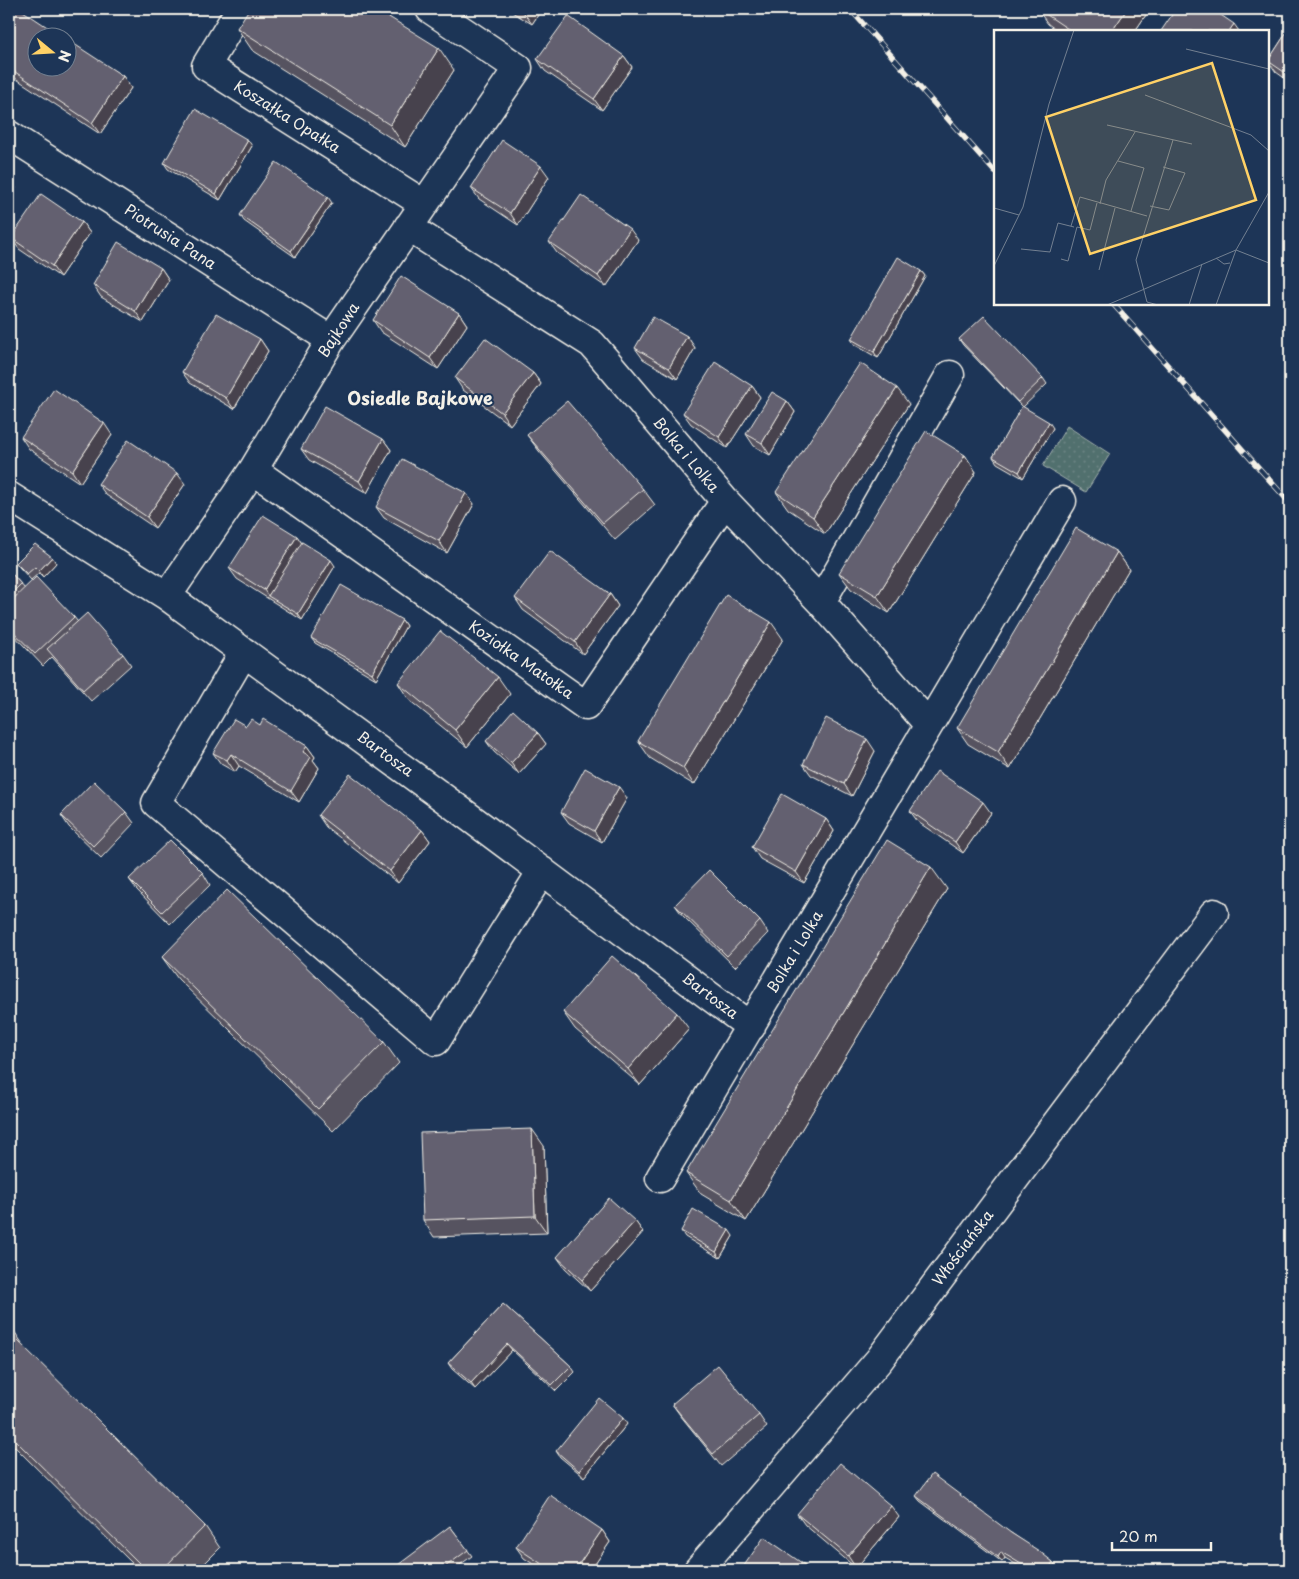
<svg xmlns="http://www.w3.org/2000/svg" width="1299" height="1579" viewBox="0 0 1299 1579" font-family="'Playpen Sans',sans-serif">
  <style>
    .grass { fill: url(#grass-dots); stroke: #a2b0ab }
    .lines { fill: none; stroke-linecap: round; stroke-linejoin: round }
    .minor-casing { stroke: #f4f1e8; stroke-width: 31 }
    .minor { stroke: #1d3557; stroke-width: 28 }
    .rail-casing { stroke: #f4f1e8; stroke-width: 5.5 }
    .rail { stroke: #1d3557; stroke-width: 4; stroke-dasharray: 11; stroke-linecap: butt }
    .wall { fill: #565360; stroke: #f4f1e8 }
    .shaded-wall { fill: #46434e; stroke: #f4f1e8 }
    .building { fill: #646070; stroke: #f4f1e8 }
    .labels { text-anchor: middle; stroke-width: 4; stroke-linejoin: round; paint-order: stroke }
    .street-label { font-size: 15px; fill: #f4f1e8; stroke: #1d3557 }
    .quarter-label { font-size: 18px; font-weight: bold; fill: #f4f1e8; stroke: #1d3557 }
    .inset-road { fill: none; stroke: #738091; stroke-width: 1 }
    .view { fill: #ffd166; fill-opacity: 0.15; stroke: #ffd166; stroke-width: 2.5 }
    .inset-edge { fill: none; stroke: #f4f1e8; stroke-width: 2.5 }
  </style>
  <defs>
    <pattern id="grass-dots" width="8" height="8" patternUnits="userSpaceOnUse" patternTransform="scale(1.25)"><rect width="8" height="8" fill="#516f6e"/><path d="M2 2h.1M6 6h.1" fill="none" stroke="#6b8483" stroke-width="1.8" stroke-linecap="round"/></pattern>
  </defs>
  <rect width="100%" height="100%" fill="#1d3557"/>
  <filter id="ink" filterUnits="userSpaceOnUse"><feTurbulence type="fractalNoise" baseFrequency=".02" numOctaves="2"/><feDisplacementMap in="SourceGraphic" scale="10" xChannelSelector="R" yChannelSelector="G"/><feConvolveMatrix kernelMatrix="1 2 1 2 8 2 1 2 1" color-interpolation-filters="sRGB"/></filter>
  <g filter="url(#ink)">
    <!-- grass -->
    <path class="grass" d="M1067 426 1110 454 1086 492 1043 466Z"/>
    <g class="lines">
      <!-- minor casing -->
      <g class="minor-casing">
        <path id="minor" d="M240 9 206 66 424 204
          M9 135 331 340
          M408 227 592 344 725 501 821 602 929 725
          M253 470 586 706 725 501
          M9 496 167 596 445 799 751 1027
          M167 596 253 470 331 340 518 68 430 9
          M821 602 950 375
          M244 652 156 803 436 1041 542 871
          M660 1178 1062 501
          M698 1570 879 1360 1214 913"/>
      </g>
      <!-- minor -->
      <use href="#minor" class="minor"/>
      <!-- rail casing -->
      <g class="rail-casing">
        <path id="rail" d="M850 9 995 172
          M1113 304 1290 503"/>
      </g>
      <!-- rail -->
      <use href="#rail" class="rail"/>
    </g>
    <!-- wall -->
    <path class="wall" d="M9 9 123 76 131 88 100 134 9 74Z
      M507 9H542L532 24Z
      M1037 9H1150L1135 31H1058L1048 24Z
      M1290 27V82L1276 72 1268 61Z
      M237 28 454 70 405 147 252 50Z
      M624 56 632 67 602 110 545 71 537 59Z
      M252 146 220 200 168 169 164 163Z
      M549 177 518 225 479 199 471 188Z
      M332 203 295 257 244 221 240 215Z
      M82 222 90 233 60 277 19 249 11 238Z
      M638 240 606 287 557 253 549 242Z
      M161 268 169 280 143 322 101 297 93 285Z
      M921 271 925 276 878 358 855 345 851 339Z
      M459 313 467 325 438 369 381 332 373 320Z
      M687 336 695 348 677 379 643 359 635 348Z
      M260 339 268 351 234 409 190 383 182 372Z
      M959 339 1043 378 1047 384 1023 407 1053 428 1023 478 997 463 993 457 1022 407 963 345Z
      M533 373 541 384 510 425 463 390 455 378Z
      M752 386 760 397 727 448 691 424 683 413Z
      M787 401 795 412 770 455 754 446 746 434Z
      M909 404 825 534 788 509 776 492Z
      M112 435 80 483 29 449 21 437Z
      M527 435 643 489 655 505 615 540 539 451Z
      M383 439 391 450 367 493 309 460 301 449Z
      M965 455 976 472 889 613 851 589 839 573Z
      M98 484H185L155 528 106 495Z
      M466 493 474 504 447 553 384 518 376 507Z
      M297 536 301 542 335 566 302 620 237 579 229 568Z
      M1117 552 1129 569 1010 769 968 744 957 728Z
      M52 557 56 563 43 577 39 573 31 580 20 568 16 563Z
      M9 571 21 584 24 588 74 617 77 621 123 654 131 665 91 701 52 657 43 666 9 630Z
      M610 594 618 606 583 654 523 610 515 598Z
      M402 620 406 626 376 679 315 643 311 638Z
      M783 639 694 785 650 758 638 741Z
      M398 683 510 694 467 747 409 700Z
      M260 725 307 746 315 757 313 760 319 768 299 802 239 766 235 772 221 764 213 753 246 726Z
      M538 733 546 744 519 774 494 752 486 741Z
      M875 751 852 796 811 775 803 764Z
      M627 798 602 842 569 823 561 812Z
      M910 811 991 813 963 853 918 822Z
      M126 812 134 823 101 858 69 827 61 815Z
      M318 815 422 830 430 841 398 883 326 827Z
      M826 819 834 831 804 883 760 859 752 847Z
      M203 873 210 885 170 924 137 890 129 879Z
      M947 889 746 1221 701 1194 686 1173Z
      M675 905 760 921 768 933 735 967 683 916Z
      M162 957 384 1042 399 1063 333 1131 178 979Z
      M563 1012 689 1029 640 1085 575 1029Z
      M544 1146 547 1233 434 1237 423 1220Z
      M635 1221 643 1232 590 1291 565 1268 557 1257Z
      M681 1231 733 1236 720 1258 685 1237Z
      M503 1304 571 1366 575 1372 556 1391 512 1350 475 1389 452 1369 448 1363Z
      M9 1326 14 1331 22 1343 20 1344 205 1526 220 1548 198 1570H139L9 1441Z
      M672 1404 759 1415 767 1427 721 1466 680 1415Z
      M627 1424 584 1477 560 1457 556 1451Z
      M916 1496 1011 1533 1053 1562 1057 1568 1055 1570H1026L1005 1558 1002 1562 920 1501Z
      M797 1514 899 1517 856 1568 805 1525Z
      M450 1526 472 1556 453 1570H402Z
      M602 1530 610 1542 591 1570H542L524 1558 516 1547Z"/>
    <!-- shaded-wall -->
    <path class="shaded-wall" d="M527 9H542L532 24 524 13Z
      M1127 9H1150L1135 31H1112Z
      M1234 24 1239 31H1229Z
      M439 48 454 70 405 147 390 125Z
      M624 56 632 67 602 110 594 99Z
      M123 76 131 88 100 134 92 123Z
      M248 140 252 146 220 200 216 194Z
      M541 166 549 177 518 225 510 213Z
      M9 177 16 188 9 200Z
      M328 197 332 203 295 257 291 251Z
      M82 222 90 233 60 277 52 266Z
      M630 229 638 240 606 287 598 276Z
      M161 268 169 280 143 322 135 311Z
      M921 271 925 276 878 358 874 352Z
      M459 313 467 325 438 369 430 358Z
      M687 336 695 348 677 379 669 368Z
      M260 339 268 351 234 409 226 398Z
      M533 373 541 384 510 425 502 413Z
      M752 386 760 397 727 448 719 437Z
      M897 388 909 404 825 534 813 517Z
      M787 401 795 412 770 455 762 443Z
      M1049 422 1053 428 1023 478 1019 472Z
      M104 423 112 435 80 483 72 471Z
      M383 439 391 450 367 493 359 481Z
      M965 455 976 472 889 613 877 596Z
      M177 473 185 484 155 528 147 517Z
      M466 493 474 504 447 553 439 541Z
      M297 536 305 548 268 596 264 590Z
      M1117 552 1129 569 1010 769 998 752Z
      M52 557 56 563 43 577 39 571Z
      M331 560 335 566 302 620 298 614Z
      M610 594 618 606 583 654 575 642Z
      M402 620 406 626 376 679 372 673Z
      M771 622 783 639 694 785 683 768Z
      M498 677 510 694 467 747 455 730Z
      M538 733 546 744 519 774 511 763Z
      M867 739 875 751 852 796 844 784Z
      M307 746 315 757 313 760 319 768 299 802 291 791 303 752Z
      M231 754 239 766 235 772 227 760Z
      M619 787 627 798 602 842 594 831Z
      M983 802 991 813 963 853 955 842Z
      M826 819 834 831 804 883 796 872Z
      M422 830 430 841 398 883 390 871Z
      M931 867 947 889 746 1221 731 1200Z
      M677 1013 689 1029 640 1085 628 1069Z
      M532 1129 544 1146 547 1233 535 1216Z
      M635 1221 643 1232 590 1291 582 1280Z
      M729 1230 733 1236 720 1258 716 1252Z
      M507 1344 512 1350 475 1389 471 1383Z
      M623 1418 627 1424 584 1477 579 1471Z
      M891 1506 899 1517 856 1568 848 1556Z
      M602 1530 610 1542 591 1570H575Z
      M1001 1552 1005 1558 1002 1562 998 1557Z
      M1053 1562 1057 1568 1055 1570H1048Z"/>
    <!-- building -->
    <path class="building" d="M9 9H20L64 38H38V68H68V40L123 76 92 123 9 68Z
      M249 9H376L439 48 390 125 237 28Z
      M518 9H527L524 13Z
      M1038 9H1127L1112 31H1071Z
      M1176 9H1212L1234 24 1229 31H1161Z
      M568 16 624 56 594 99 537 59Z
      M1290 27V76L1268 61Z
      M195 109 248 140 216 194 164 163Z
      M502 140 541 166 510 213 471 188Z
      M276 162 328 197 291 251 240 215Z
      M41 194 82 222 52 266 11 238Z
      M581 195 630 229 598 276 549 242Z
      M118 242 161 268 135 311 93 285Z
      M898 257 921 271 874 352 851 339Z
      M401 276 459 313 430 358 373 320Z
      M216 314 260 339 226 398 182 372Z
      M984 316 1043 378 1018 402 959 339Z
      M653 317 687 336 669 368 635 348Z
      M485 338 533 373 502 413 455 378Z
      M715 362 752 386 719 437 683 413Z
      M860 363 897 388 813 517 776 492Z
      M54 389 104 423 72 471 21 437Z
      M772 392 787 401 762 443 746 434Z
      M567 401 643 489 603 523 527 435Z
      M325 406 383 439 359 481 301 449Z
      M1022 406 1049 422 1019 472 993 457Z
      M926 431 965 455 877 596 839 573Z
      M128 440 177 473 147 517 98 484Z
      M402 459 466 493 439 541 376 507Z
      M263 515 297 536 264 590 229 568Z
      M1076 528 1117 552 998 752 957 728Z
      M302 542 331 560 298 614 268 596Z
      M35 544 52 557 39 571 35 567 27 574 16 563Z
      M550 551 610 594 575 642 515 598Z
      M9 571 21 584 9 596Z
      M36 577 74 617 35 654 9 627V603Z
      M341 585 402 620 372 673 311 638Z
      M726 595 771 622 683 768 638 741Z
      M87 613 123 654 83 690 47 649Z
      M440 631 498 677 455 730 398 683Z
      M513 710 538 733 511 763 486 741Z
      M826 718 867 739 844 784 803 764Z
      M234 719 246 726 251 719 260 725 263 719 307 746 303 752 311 757 291 791 231 754 227 760 213 753Z
      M585 768 619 787 594 831 561 812Z
      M937 771 983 802 955 842 910 811Z
      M350 774 422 830 390 871 318 815Z
      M94 781 126 812 93 846 61 815Z
      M782 794 826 819 796 872 752 847Z
      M170 840 203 873 162 912 129 879Z
      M887 840 931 867 731 1200 686 1173Z
      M709 870 760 921 727 956 675 905Z
      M227 890 384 1042 318 1109 162 957Z
      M612 956 677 1013 628 1069 563 1012Z
      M532 1129 535 1216 423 1220 420 1133Z
      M609 1198 635 1221 582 1280 557 1257Z
      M693 1209 729 1230 716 1252 681 1231Z
      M503 1304 571 1366 552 1385 507 1344 471 1383 448 1363Z
      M9 1326 14 1331 11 1334 9 1332Z
      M9 1332 205 1526 162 1570H146L9 1434Z
      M718 1365 759 1415 713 1454 672 1404Z
      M599 1398 623 1418 579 1471 556 1451Z
      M840 1463 891 1506 848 1556 797 1514Z
      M932 1474 1011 1533 1039 1551 1053 1562 1048 1570H1031L1001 1552 998 1557 916 1496Z
      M550 1495 602 1530 575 1570H551L516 1547Z
      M450 1526 468 1550 441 1570H402L398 1565Z
      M764 1537 812 1570H741Z
      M1130 1565 1137 1570H1127Z
      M118 1567 121 1570H115Z"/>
  </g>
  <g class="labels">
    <!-- street labels -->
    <g class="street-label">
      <text transform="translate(287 117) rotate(32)" y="5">Koszałka Opałka</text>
      <text transform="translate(170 237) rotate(33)" y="5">Piotrusia Pana</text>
      <text transform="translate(339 330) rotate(-57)" y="5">Bajkowa</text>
      <text transform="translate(686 455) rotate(50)" y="5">Bolka i Lolka</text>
      <text transform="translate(521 660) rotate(35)" y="5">Koziołka Matołka</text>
      <text transform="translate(385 754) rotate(36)" y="5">Bartosza</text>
      <text transform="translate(795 952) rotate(-59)" y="5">Bolka i Lolka</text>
      <text transform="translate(710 996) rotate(37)" y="5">Bartosza</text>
      <text transform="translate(963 1248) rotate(-53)" y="5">Włościańska</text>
    </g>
    <!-- quarter labels -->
    <g class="quarter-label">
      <text x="420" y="405">Osiedle Bajkowe</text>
    </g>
  </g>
  <!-- overview -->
  <g transform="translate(994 30)">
    <rect width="275" height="275" fill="#1d3557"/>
    <path class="inset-road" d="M192 19 275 39M151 65 257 105 275 121M113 95 198 114M124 131 150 138 137 181M106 174 112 150 141 102M156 176 175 180 191 143 169 137M0 178 25 185M77 196 86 167 153 186M27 219 56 222 64 193 80 197M242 220 275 233M222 228 230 234 236 233M67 229 74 231 83 197 96 200 103 173M0 236 29 177 55 74 80 0M105 240 121 178M113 275 242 220M164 275 153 272 142 230 179 110M195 275 208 234M222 275 242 220 275 162"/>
    <path class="view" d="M218 33 262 170 96 224 52 87Z"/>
    <rect width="275" height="275" class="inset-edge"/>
  </g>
  <!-- margin -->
  <rect width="1299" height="1579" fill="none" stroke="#1d3557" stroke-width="30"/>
  <rect x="15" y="15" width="1269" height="1549" fill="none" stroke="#f4f1e8" stroke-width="2" filter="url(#ink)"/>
  <!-- north arrow -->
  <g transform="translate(52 52) rotate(108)"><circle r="24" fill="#1d3557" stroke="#738091"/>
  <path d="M0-4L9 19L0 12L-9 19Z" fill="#ffd166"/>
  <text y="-8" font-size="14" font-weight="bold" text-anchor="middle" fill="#f4f1e8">N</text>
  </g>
  <!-- scale -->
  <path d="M1112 1542v8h99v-8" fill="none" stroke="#f4f1e8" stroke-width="2.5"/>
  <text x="1119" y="1542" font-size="15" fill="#f4f1e8" stroke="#1d3557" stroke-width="4" paint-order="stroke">20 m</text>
</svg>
